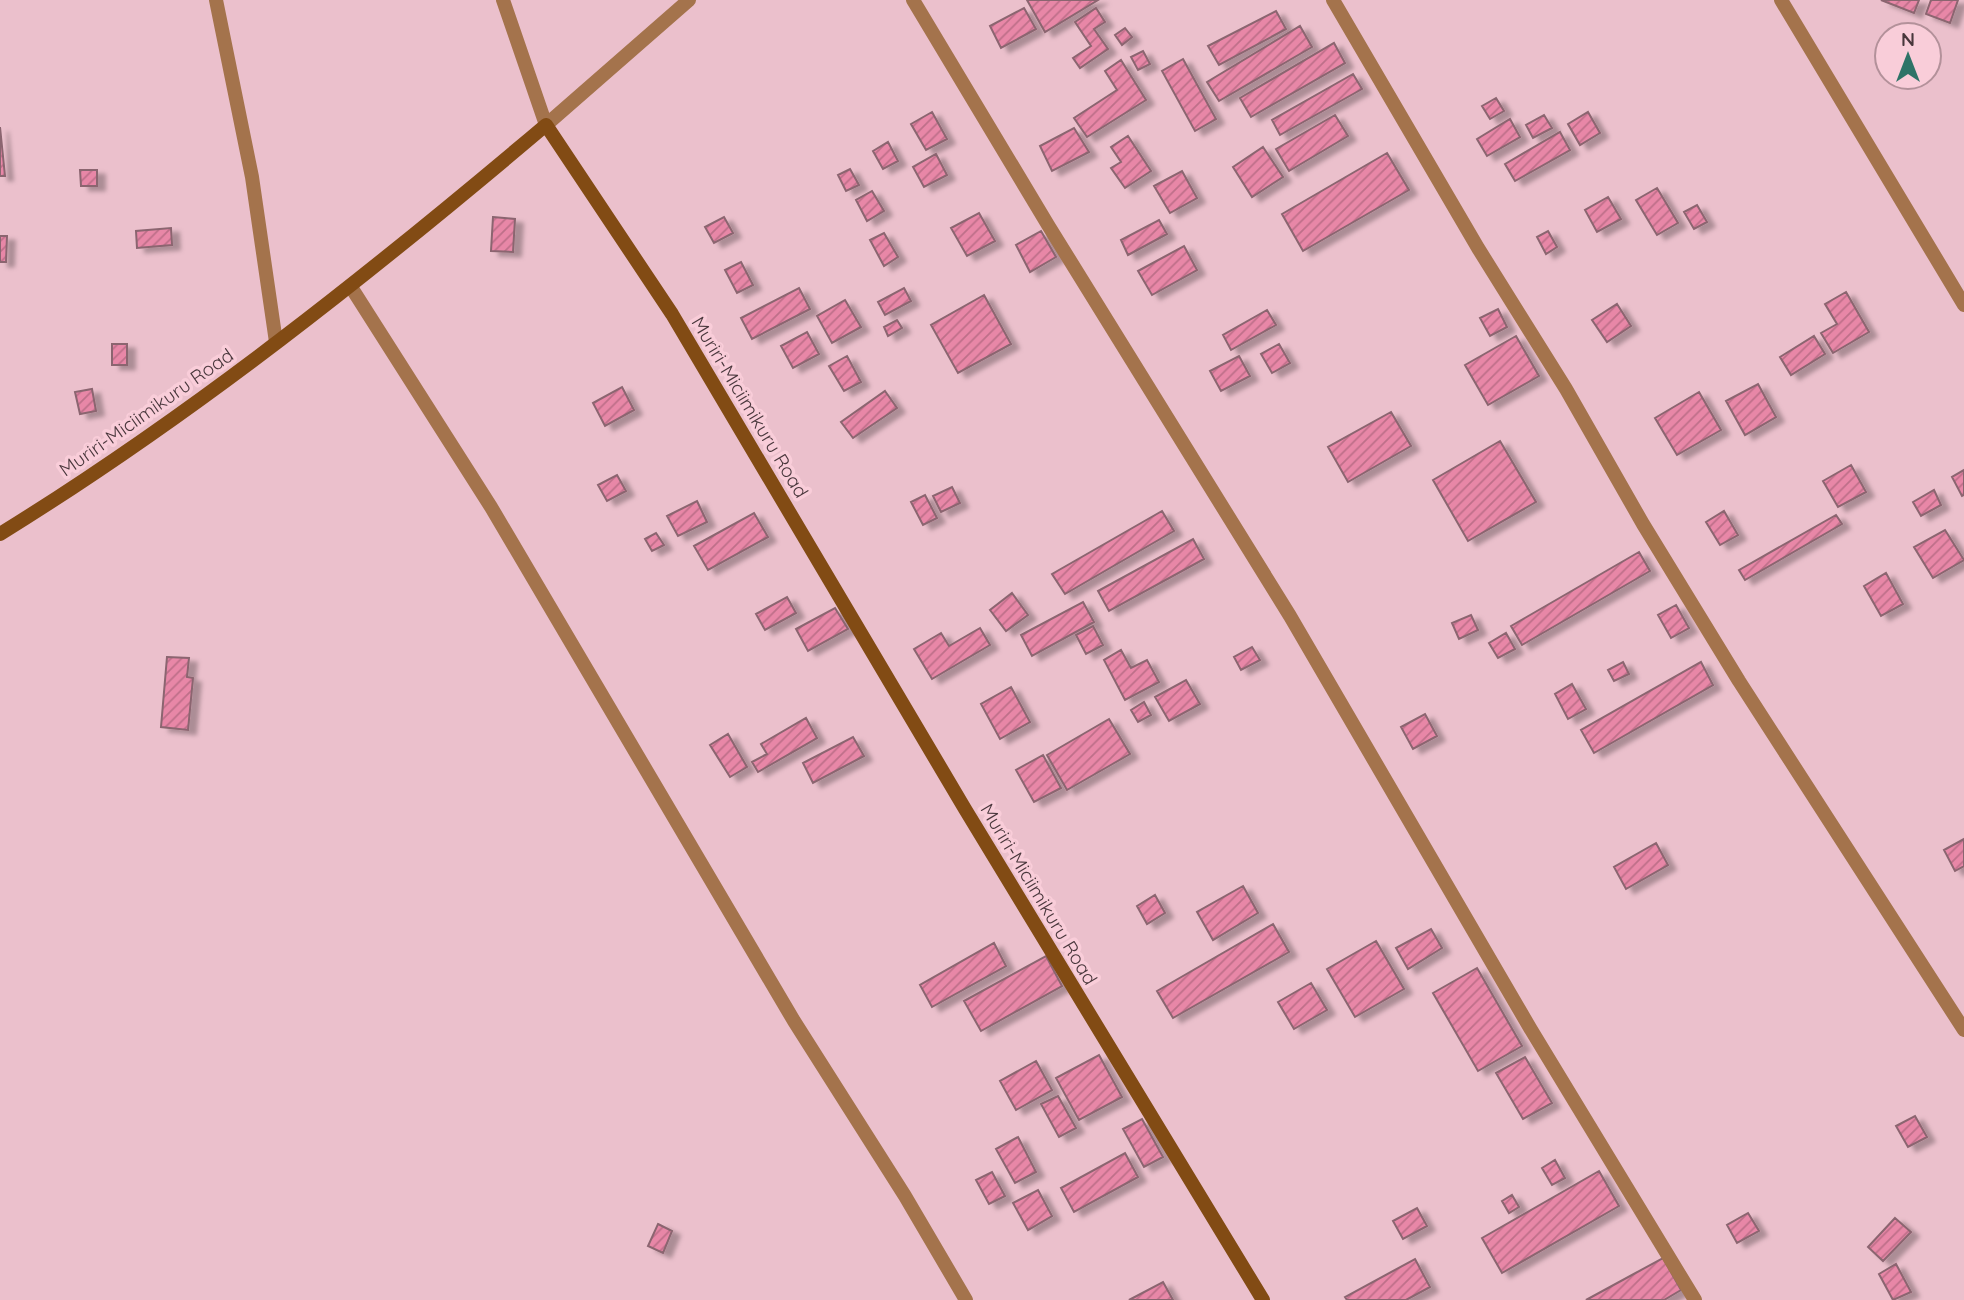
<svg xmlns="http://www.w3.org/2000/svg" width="1964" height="1300" viewBox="0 0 1964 1300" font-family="Quicksand,sans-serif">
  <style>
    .building { fill: url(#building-hatch); stroke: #8b6570; stroke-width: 2; filter: url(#shadow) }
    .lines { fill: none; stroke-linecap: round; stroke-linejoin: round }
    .street { stroke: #a4734c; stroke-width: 14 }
    .secondary { stroke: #824b14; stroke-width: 14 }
    .labels { text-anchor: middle; stroke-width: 7; stroke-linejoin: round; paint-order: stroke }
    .street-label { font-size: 19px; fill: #49373c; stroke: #f9cdd9 }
  </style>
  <defs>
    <pattern id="building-hatch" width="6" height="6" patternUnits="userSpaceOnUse" patternTransform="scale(1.75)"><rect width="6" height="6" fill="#e887a7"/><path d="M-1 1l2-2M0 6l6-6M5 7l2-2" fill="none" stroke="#be6f89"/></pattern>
    <filter id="shadow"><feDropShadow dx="8" dy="4.5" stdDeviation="2" flood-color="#0004"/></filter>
  </defs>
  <rect width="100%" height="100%" fill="#ebc0cc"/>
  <!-- building -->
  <path class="building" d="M1027 0H1098L1045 32Z
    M1881 0H1919L1914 13Z
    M1931 0H1958L1950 23 1926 14Z
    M1024 8 1036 29 1001 48 990 26Z
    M1096 8 1105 22 1094 29 1108 49 1080 68 1073 58 1091 46 1075 22Z
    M1276 11 1286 29 1219 65 1208 46Z
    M1300 26 1312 47 1219 101 1207 82Z
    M1125 28 1132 37 1122 45 1115 35Z
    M1334 43 1345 63 1251 117 1240 98Z
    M1143 51 1150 64 1138 70 1131 57Z
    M1183 59 1216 119 1195 131 1162 71Z
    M1121 60 1146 100 1087 137 1074 118 1117 90 1105 71Z
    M1353 74 1362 89 1280 135 1272 120Z
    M1496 98 1504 111 1490 119 1482 106Z
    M932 112 947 139 926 150 911 124Z
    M1588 112 1600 133 1580 145 1568 124Z
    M1335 115 1348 136 1289 171 1276 149Z
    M1544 115 1552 128 1533 138 1526 125Z
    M1510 119 1520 137 1487 156 1477 139Z
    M0 127 5 176H0Z
    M1074 128 1089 152 1052 171 1040 146Z
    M1560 132 1570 150 1515 181 1505 164Z
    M1128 136 1151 171 1125 188 1111 168 1121 162 1111 147Z
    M888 142 898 161 883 169 873 151Z
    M1263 147 1283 177 1252 197 1233 167Z
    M1387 153 1409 190 1303 251 1282 214Z
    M936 154 947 175 924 187 913 167Z
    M850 169 859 185 846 191 838 175Z
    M80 170H97V186H81Z
    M1182 171 1197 198 1170 213 1154 186Z
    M1657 188 1678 223 1657 235 1636 200Z
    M872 191 884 211 867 221 856 200Z
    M1608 197 1621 219 1597 232 1585 210Z
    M1697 205 1707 222 1694 229 1684 212Z
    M979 213 995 241 967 256 951 228Z
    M493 217 515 219 513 252 491 251Z
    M724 217 733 233 714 243 705 227Z
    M1159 220 1167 234 1128 255 1121 240Z
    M171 228 172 245 137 248 136 231Z
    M1041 231 1056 257 1030 272 1016 245Z
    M1548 231 1557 247 1546 254 1537 237Z
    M884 233 898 257 884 266 870 240Z
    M0 236H7L6 262H0Z
    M1184 246 1197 270 1152 295 1138 271Z
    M741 262 753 285 737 293 725 270Z
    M799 288 810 309 752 339 741 318Z
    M904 288 911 301 885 315 878 302Z
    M1846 292 1869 332 1833 353 1821 333 1837 324 1825 304Z
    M984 295 1011 344 958 373 931 325Z
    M845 300 861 327 832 343 817 316Z
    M1617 304 1631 326 1607 342 1592 320Z
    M1498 309 1507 327 1490 336 1480 318Z
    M1267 310 1276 325 1231 350 1223 335Z
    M897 320 902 328 888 336 884 327Z
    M807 332 819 354 793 368 781 346Z
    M1516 336 1539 376 1488 405 1465 365Z
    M1814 336 1825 354 1791 375 1780 357Z
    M112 344H127V365H112Z
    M1279 344 1290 363 1272 373 1261 354Z
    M847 356 861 382 844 391 829 366Z
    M1239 356 1250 376 1221 391 1210 371Z
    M1758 384 1776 417 1745 435 1726 401Z
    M622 387 634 410 605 426 593 403Z
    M92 389 96 411 80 414 75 392Z
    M885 391 897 408 853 438 841 422Z
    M1699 392 1721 430 1677 455 1655 418Z
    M1391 412 1411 446 1348 482 1328 447Z
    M1500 441 1536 502 1468 541 1433 480Z
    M1851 465 1866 492 1838 507 1823 481Z
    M1964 470V495L1962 496 1952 477Z
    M617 475 626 491 607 501 598 485Z
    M952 487 960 503 941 512 933 496Z
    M1934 490 1941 505 1921 516 1913 502Z
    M925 495 937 518 923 525 911 502Z
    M697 501 707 522 678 536 667 516Z
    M1162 511 1174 531 1065 594 1052 574Z
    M1724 511 1738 535 1720 545 1706 522Z
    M754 513 768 537 708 570 694 546Z
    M1836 515 1842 524 1745 580 1739 570Z
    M1945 530 1964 560 1933 578 1914 547Z
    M656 533 664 545 652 551 645 539Z
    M1193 539 1204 559 1109 611 1098 591Z
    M1639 552 1650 571 1522 645 1511 626Z
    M1886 573 1903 604 1881 616 1864 586Z
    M1012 593 1028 615 1006 631 990 610Z
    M787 597 796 613 765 630 756 614Z
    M1083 602 1094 622 1032 656 1021 635Z
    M1676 605 1689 628 1671 638 1658 615Z
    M835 608 848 629 808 651 796 629Z
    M1471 615 1478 630 1459 639 1452 623Z
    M1093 626 1103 645 1086 654 1076 635Z
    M980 628 990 645 932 679 914 649 941 633 949 646Z
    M1506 633 1515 649 1498 658 1489 643Z
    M1252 647 1260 660 1241 670 1234 657Z
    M1121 650 1131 668 1147 660 1159 682 1125 700 1104 660Z
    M167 657 189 658 187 677 193 678 188 730 161 727Z
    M1623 662 1629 674 1614 681 1608 670Z
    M1701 662 1713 685 1594 753 1581 730Z
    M1186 680 1200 704 1169 721 1155 697Z
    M1572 684 1586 709 1568 719 1555 694Z
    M1011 687 1030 722 1000 739 981 704Z
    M1144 702 1151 715 1138 722 1131 710Z
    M1425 714 1437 736 1413 749 1401 727Z
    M806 718 817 738 758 772 752 762 767 754 761 744Z
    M1109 719 1130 754 1067 790 1047 755Z
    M728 734 747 767 730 777 710 745Z
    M853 737 864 756 813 783 803 763Z
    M1043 755 1061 788 1034 802 1016 770Z
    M1964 839V866L1955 871 1944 850Z
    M1656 843 1668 865 1626 889 1614 867Z
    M1243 886 1258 913 1213 940 1197 912Z
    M1155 895 1165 913 1147 924 1137 906Z
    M1273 924 1289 952 1173 1018 1157 991Z
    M1431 929 1442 948 1408 969 1396 948Z
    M1376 941 1404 989 1355 1017 1327 969Z
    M994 943 1006 966 932 1007 920 985Z
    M1046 956 1062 986 981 1031 964 1001Z
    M1477 968 1522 1046 1478 1071 1433 993Z
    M1311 983 1327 1010 1294 1029 1278 1002Z
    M1099 1055 1122 1097 1079 1120 1056 1078Z
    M1525 1057 1552 1103 1523 1119 1496 1073Z
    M1036 1061 1052 1090 1016 1110 1000 1081Z
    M1058 1096 1076 1128 1059 1137 1041 1104Z
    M1915 1116 1927 1137 1908 1147 1896 1126Z
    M1142 1119 1163 1157 1144 1167 1123 1129Z
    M1018 1137 1036 1172 1015 1183 996 1149Z
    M1125 1153 1138 1177 1074 1212 1061 1188Z
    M1555 1160 1565 1178 1552 1185 1542 1168Z
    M1599 1171 1619 1206 1502 1273 1482 1238Z
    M992 1172 1005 1196 989 1204 976 1180Z
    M1038 1190 1052 1216 1028 1230 1013 1203Z
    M1512 1195 1519 1207 1509 1213 1502 1201Z
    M1417 1208 1427 1226 1403 1239 1393 1221Z
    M1748 1213 1759 1231 1737 1243 1727 1225Z
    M1895 1218 1911 1232 1883 1261 1868 1247Z
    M658 1224 672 1231 663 1253 648 1246Z
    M1663 1258 1681 1290 1664 1300H1586Z
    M1415 1259 1430 1287 1406 1300H1347L1345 1297Z
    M1896 1264 1911 1292 1893 1300 1879 1274Z
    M1163 1282 1173 1300H1129Z"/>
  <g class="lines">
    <!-- street -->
    <path class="street" d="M216 0 252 177 276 342
      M503 0 546 125 689 0
      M913 0 1048 225 1290 616 1530 1028 1695 1300
      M1333 0 1478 248 1566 389 1643 524 1739 681 1964 1030
      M1781 0 1964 305
      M351 287 491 507 794 1021 905 1196 966 1300"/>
    <!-- secondary -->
    <path class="secondary" d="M0 534C194 414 372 272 546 125L672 314 965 809 1263 1300"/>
  </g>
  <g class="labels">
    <!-- street labels -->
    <g class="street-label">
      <text transform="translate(750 407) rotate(59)" y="7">Muriri-Miciimikuru Road</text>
      <text transform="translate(146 412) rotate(-35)" y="7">Muriri-Miciimikuru Road</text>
      <text transform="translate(1039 894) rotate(59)" y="7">Muriri-Miciimikuru Road</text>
    </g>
  </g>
  <!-- north arrow -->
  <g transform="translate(1908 56)"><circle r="33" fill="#f9cdd9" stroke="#b3919a" stroke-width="2"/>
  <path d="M0-5L12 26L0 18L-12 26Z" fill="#2e7367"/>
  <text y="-10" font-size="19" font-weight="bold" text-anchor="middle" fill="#49373c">N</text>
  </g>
</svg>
